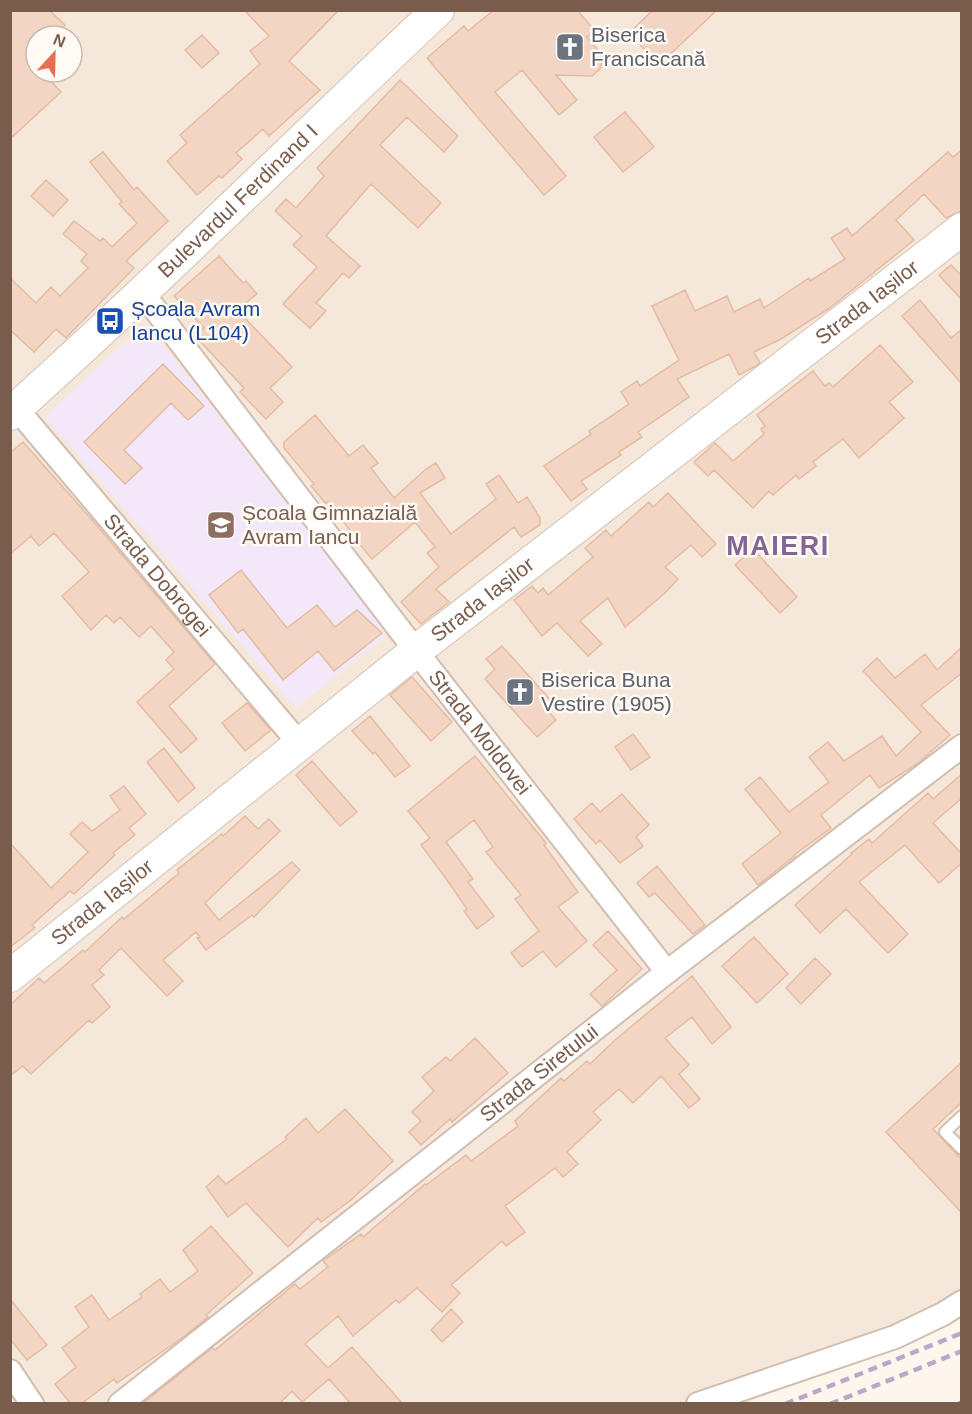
<svg xmlns="http://www.w3.org/2000/svg" width="972" height="1414" viewBox="0 0 972 1414" font-family="Helvetica,sans-serif">
  <style>
    .residential { fill: #f5e8da; fill-rule: evenodd }
    .education { fill: #f3e8fa }
    .building { fill: #f3d5c3; stroke: #e6bba3; stroke-width: 1.5 }
    .lines { fill: none; stroke-linecap: round; stroke-linejoin: round }
    .lane-casing { stroke: #d1beb0; stroke-width: 14 }
    .street-casing { stroke: #d1beb0; stroke-width: 26 }
    .secondary-casing { stroke: #d6c0b0; stroke-width: 34 }
    .lane { stroke: #fff; stroke-width: 10 }
    .street { stroke: #fff; stroke-width: 22 }
    .secondary { stroke: #fff; stroke-width: 32 }
    .rail { stroke: #b9a8c9; stroke-width: 4.5; stroke-dasharray: 9 6; stroke-linecap: butt }
    .labels { text-anchor: middle; stroke-width: 5; stroke-linejoin: round; paint-order: stroke }
    .worship-label { font-size: 21px; fill: #5b616d; stroke: #fffaf3; text-anchor: start }
    .street-label { font-size: 21px; fill: #7a5c4d; stroke: #fffaf3 }
    .transit-label { font-size: 21px; fill: #164399; stroke: #fffaf3; text-anchor: start }
    .education-label { font-size: 21px; fill: #785e54; stroke: #fffaf3; text-anchor: start }
    .district-label { font-size: 27px; font-weight: bold; letter-spacing: 1.5px; fill: #846695; stroke: #fffaf3 }
  </style>
  <rect width="100%" height="100%" fill="#fdf6ec"/>
  <!-- residential -->
  <path class="residential" d="M10 11H961V1316L746 1403H11ZM36 36H72V72H36Z"/>
  <!-- education -->
  <path class="education" d="M146 323 388 634 296 708 45 417Z"/>
  <!-- building -->
  <path class="building" d="M10 10H49L65 25 54 36H36V72H42L61 92 10 139Z
    M244 10H339L289 61 320 90 269 136 263 129 236 153 242 159 222 178 219 176 197 195 167 161 187 143 180 135 260 64 250 51 269 36Z
    M494 10H577L595 31 587 37 603 56 600 69 592 76 556 75 577 100 559 115 522 70 495 92 566 176 544 195 427 58 464 26 468 31Z
    M653 10H717L659 65 629 33Z
    M202 35 219 53 202 68 185 50Z
    M400 80 458 136 444 152 407 117 380 145 441 203 418 228 371 184 326 236 360 266 349 278 343 273 316 303 326 311 310 328 283 304 317 267 293 245 302 236 275 211 286 199 296 208 324 176 317 168Z
    M625 112 654 147 623 172 594 137Z
    M962 150V211L946 218 924 194 896 220 914 240 830 308 781 339 754 352 760 363 754 367 739 375 729 354 677 379 689 397 638 432 642 437 619 452 621 455 581 481 587 489 571 501 544 466 591 434 589 431 629 404 621 392 637 381 640 386 679 360 652 306 685 290 695 311 727 296 734 312 760 299 764 308 809 278 810 281 845 259 831 238 847 228 852 236 948 152 953 157Z
    M103 152 134 190 137 187 168 221 126 261 134 268 66 338 56 329 34 352 10 330V278L36 303 51 287 60 296 88 268 81 261 87 254 63 234 74 221 100 241 103 238 112 247 137 223 119 204 122 202 90 162Z
    M46 180 68 200 53 216 31 196Z
    M219 256 243 283 246 281 257 294 237 310 292 367 270 388 283 402 266 419 240 392 244 388 195 336 204 328 174 296Z
    M951 265 962 276V300L939 275Z
    M920 300 951 338 962 329V384L902 316Z
    M880 345 913 382 889 402 904 418 859 458 843 439 813 462 816 466 799 479 796 475 773 495 769 491 753 508 714 470 708 476 694 462 715 443 733 461 764 434 761 429 765 426 757 415 813 371 825 386 829 383 833 387Z
    M163 364 204 406 188 420 171 403 124 450 142 468 125 484 84 442Z
    M315 415 349 456 363 445 378 463 371 468 394 498 426 469 436 463 445 478 420 493 451 534 496 499 486 484 499 475 518 503 527 497 540 518V525L521 537 514 527 436 589 449 602 421 624 401 602 439 567 427 553 435 547 415 522 372 559 351 534 352 533 328 502 326 504 311 486 314 484 284 448V442Z
    M23 442 93 521 215 664 169 706 197 739 181 753 137 702 174 669 166 660 174 652 151 626 139 637 120 617 114 623 106 615 91 630 62 596 89 572 54 533 39 546 31 536 10 554V453Z
    M668 493 716 544 702 557 691 545 665 567 678 579 665 593 625 627 608 598 580 621 602 644 588 656 557 623 542 636 514 600 532 586 538 593 543 588 548 595 593 557 585 548 606 530 611 536 649 502 653 507Z
    M753 549 797 597 780 613 735 565Z
    M241 570 287 628 317 605 335 627 357 610 382 633 334 671 318 651 283 680 243 629 238 633 209 595Z
    M502 646 555 705 548 711 556 720 537 737 485 679 495 669 486 659Z
    M962 647V673L921 705 950 735 917 764 879 788 870 775 821 815 831 828 794 855 795 856 758 885 742 864 781 833 745 789 760 777 789 812 829 782 809 757 828 742 844 761 882 736 896 756 921 732 863 671 877 658 895 678 925 654 937 670Z
    M412 677 452 722 431 741 390 695Z
    M247 703 271 730 245 751 222 723Z
    M370 716 410 766 395 777 375 752 373 754 352 731Z
    M633 734 650 757 631 770 615 747Z
    M164 748 195 788 178 802 147 762Z
    M475 756 546 843 544 845 578 892 558 907 587 941 556 967 543 951 522 967 511 953 539 931 515 899 521 895 486 852 493 847 474 820 446 842 473 879 468 882 494 916 477 929 464 911 467 909 447 880 421 845 430 838 408 811Z
    M312 761 357 812 340 826 296 775Z
    M962 774V798L933 823 962 854V863L939 883 905 845 859 882 908 934 888 953 846 909 820 933 795 905 852 854 851 853 869 839 872 843 928 793 933 799Z
    M124 786 146 814 129 828 135 835 113 853 115 855 74 894 70 891 32 925 35 928 10 947V843L51 888 88 852 70 834 82 822 92 831 120 810 110 796Z
    M622 794 649 825 636 837 643 846 620 863 600 840 596 844 574 819 592 803 600 812Z
    M245 816 258 829 269 819 280 831 205 903 219 920 292 862 300 870 254 917 252 915 206 950 197 938 200 937 196 932 163 960 183 981 167 996 121 948 99 970 104 975 92 985 110 1007 92 1023 89 1020 31 1074 23 1066 10 1076V1005L39 978 44 983 83 950 85 952 122 917 124 919 179 873 177 870 222 834 223 836Z
    M657 866 705 925 693 934 655 893 649 897 637 883Z
    M608 931 642 969 602 1006 590 994 617 970 593 945Z
    M754 937 788 974 757 1003 722 966Z
    M815 958 831 974 801 1004 786 988Z
    M692 976 731 1027 712 1044 692 1017 665 1038 689 1065 679 1074 700 1099 689 1108 661 1076 633 1103 619 1089 593 1112 601 1120 567 1152 578 1164 563 1177 555 1168 505 1206 525 1232 506 1246 502 1241 451 1285 460 1293 442 1312 417 1288 399 1303 396 1300 353 1336 338 1316 305 1344 328 1368 352 1347 403 1404H351L329 1379 302 1402 292 1391 279 1404H142L212 1348 215 1350 295 1284 300 1289 328 1267 323 1261 361 1234 363 1237 425 1184 426 1185 466 1155 471 1161 518 1126 515 1121 561 1078 564 1081 587 1061 590 1064 615 1040Z
    M475 1038 508 1073 452 1122 450 1119 421 1145 409 1132 421 1121 412 1112 434 1091 422 1077 446 1057 450 1061Z
    M962 1062V1102L933 1129 962 1160V1213L886 1132Z
    M345 1109 393 1161 351 1200 321 1222 318 1218 288 1247 246 1203 228 1217 206 1187 218 1176 226 1184 287 1139 285 1137 306 1118 318 1133Z
    M211 1226 253 1273 206 1315 208 1317 182 1338 117 1383 114 1379 81 1404H71L55 1384 76 1367 62 1348 89 1327 75 1307 92 1295 109 1320 142 1297 140 1294 160 1279 170 1292 198 1271 183 1250Z
    M10 1299 47 1345 27 1360 10 1339Z
    M451 1309 463 1322 442 1342 431 1330Z"/>
  <g class="lines">
    <!-- lane casing -->
    <g class="lane-casing">
      <path id="lane" d="M962 1116 945 1132 962 1149"/>
    </g>
    <!-- street casing -->
    <g class="street-casing">
      <g id="street">
        <path id="s1" d="M142 292 416 651 667 972"/>
        <path id="s2" d="M16 408 299 743"/>
        <path d="M10 1371 32 1404"/>
        <path id="s3" d="M120 1404 667 972 962 746"/>
        <path d="M698 1404 895 1337 943 1314 962 1302"/>
      </g>
    </g>
    <!-- secondary casing -->
    <g class="secondary-casing">
      <g id="secondary">
        <path id="s4" d="M10 414C156 283 295 145 438 10"/>
        <path id="s5" d="M10 976 416 651 962 229"/>
      </g>
    </g>
    <!-- lane -->
    <use href="#lane" class="lane"/>
    <!-- street -->
    <use href="#street" class="street"/>
    <!-- secondary -->
    <use href="#secondary" class="secondary"/>
    <!-- rail -->
    <path class="rail" d="M785 1404 962 1333
      M830 1404 962 1351
      M958 1404 962 1402"/>
  </g>
  <!-- icons -->
  <defs>
    <g id="church-square" transform="scale(1.5)"><rect x="-9" y="-9" width="18" height="18" rx="4" fill="#6b7280" stroke="#fffaf3"/><path d="M-1.2-6h2.4v3.5h3.3v2.4h-3.3V6h-2.4V-.1h-3.3v-2.4h3.3Z" fill="#fff"/></g>
    <g id="bus-square" transform="scale(1.5)"><rect x="-9" y="-9" width="18" height="18" rx="4" fill="#1a4fb4" stroke="#fffaf3"/><path d="M-5-6H5V4H4V6H2V4H-2V6H-4V4H-5ZM-3.5-4V0h7V-4ZM-3.5 1.2v1.5H-2V1.2ZM2 1.2v1.5H3.5V1.2Z" fill="#fff"/></g>
    <g id="school-square" transform="scale(1.5)"><rect x="-9" y="-9" width="18" height="18" rx="4" fill="#8d6e63" stroke="#fffaf3"/><path d="M0-5L7-2L0 1L-7-2ZM-4 1L0 2.5L4 1V4Q0 6-4 4Z" fill="#fff"/></g>
  </defs>
  <g fill-rule="evenodd">
    <use href="#church-square" x="570" y="47"/>
    <use href="#bus-square" x="110" y="321"/>
    <use href="#school-square" x="221" y="525"/>
    <use href="#church-square" x="520" y="692"/>
  </g>
  <g class="labels">
    <!-- worship labels -->
    <g class="worship-label">
      <text x="591" y="42">Biserica<tspan x="591" dy="24">Franciscană</tspan></text>
      <text x="541" y="687">Biserica Buna<tspan x="541" dy="24">Vestire (1905)</tspan></text>
    </g>
    <!-- street labels -->
    <g class="street-label">
      <text dy="7" stroke="none"><textPath href="#s4" startOffset="312">Bulevardul Ferdinand I</textPath></text>
      <text dy="7" stroke="none"><textPath href="#s5" startOffset="1090">Strada Iașilor</textPath></text>
      <text dy="7" stroke="none"><textPath href="#s2" startOffset="219">Strada Dobrogei</textPath></text>
      <text dy="7" stroke="none"><textPath href="#s5" startOffset="604">Strada Iașilor</textPath></text>
      <text dy="7" stroke="none"><textPath href="#s1" startOffset="555">Strada Moldovei</textPath></text>
      <text dy="7" stroke="none"><textPath href="#s5" startOffset="118">Strada Iașilor</textPath></text>
      <text dy="7" stroke="none"><textPath href="#s3" startOffset="534">Strada Siretului</textPath></text>
    </g>
    <!-- transit labels -->
    <g class="transit-label">
      <text x="131" y="316">Școala Avram<tspan x="131" dy="24">Iancu (L104)</tspan></text>
    </g>
    <!-- education labels -->
    <g class="education-label">
      <text x="242" y="520">Școala Gimnazială<tspan x="242" dy="24">Avram Iancu</tspan></text>
    </g>
    <!-- district labels -->
    <g class="district-label">
      <text x="778" y="555">MAIERI</text>
    </g>
  </g>
  <!-- border -->
  <rect width="972" height="1414" fill="none" stroke="#7a5c4d" stroke-width="24"/>
  <!-- north arrow -->
  <g transform="translate(54 54) rotate(22)"><circle r="28" fill="#fffaf3" stroke="#cabbb1" stroke-width="1.5"/>
  <path d="M0-4.5L10 22L0 15L-10 22Z" fill="#e76f51"/>
  <text y="-9" font-size="16" font-weight="bold" text-anchor="middle" fill="#7a5c4d">N</text>
  </g>
</svg>
